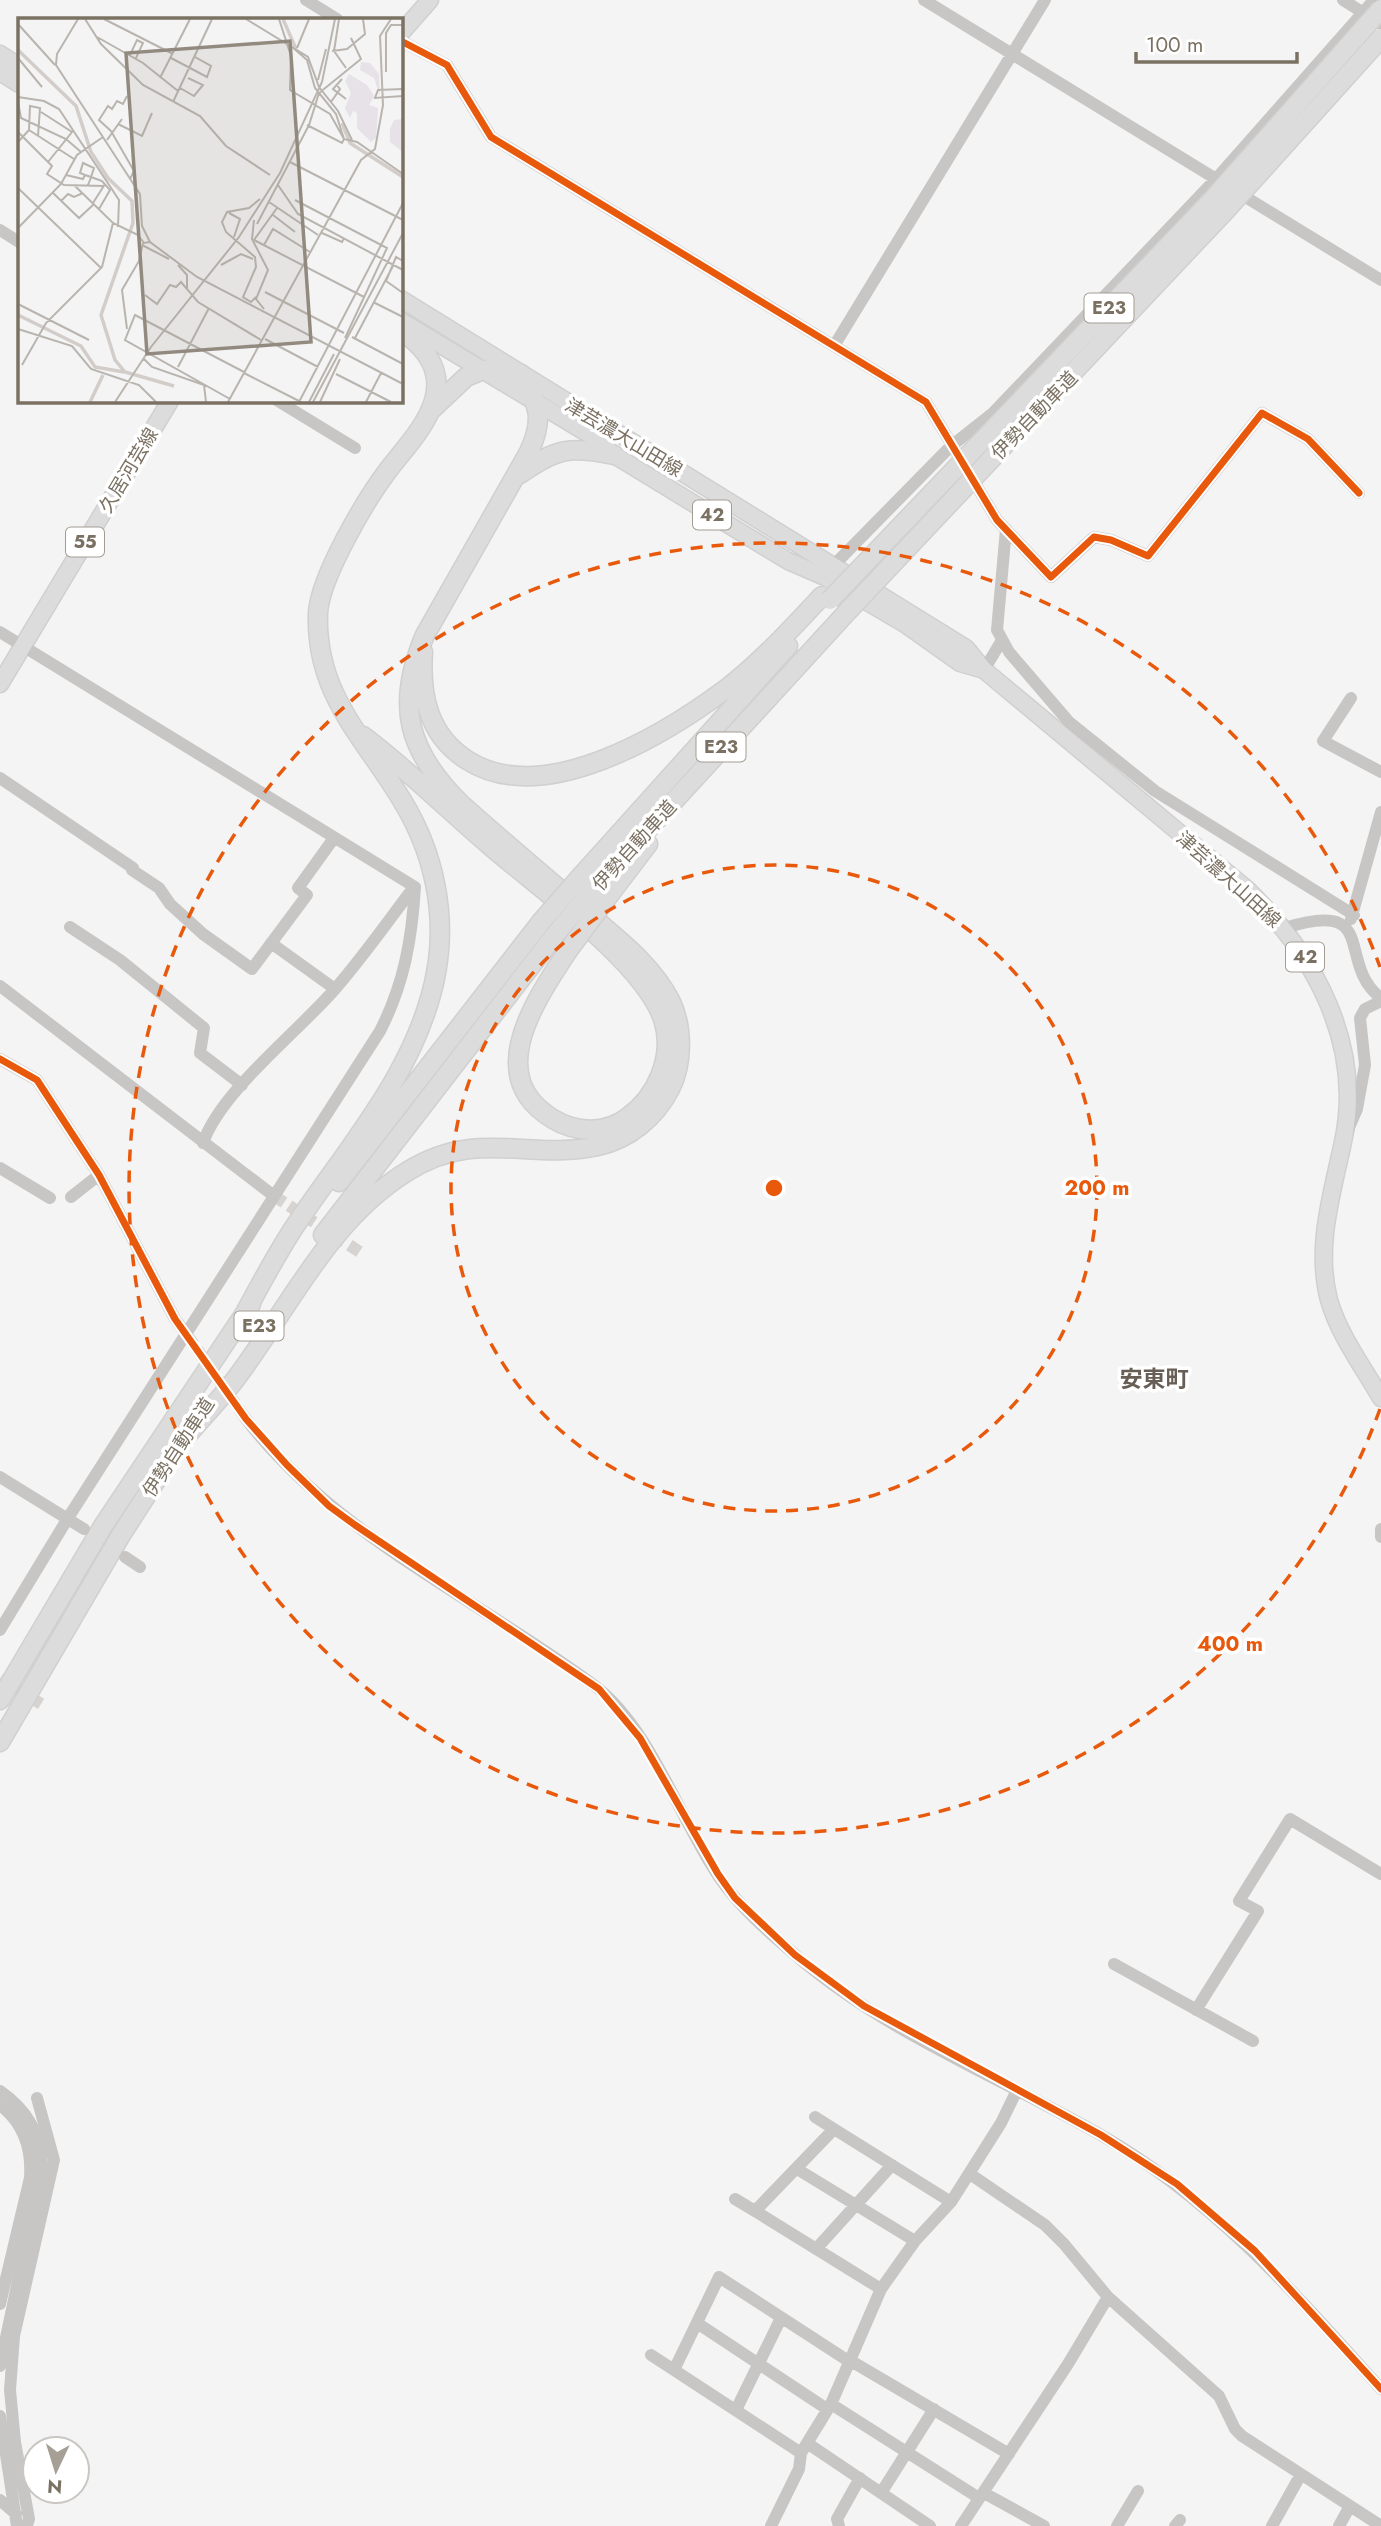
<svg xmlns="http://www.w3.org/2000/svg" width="1381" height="2526" viewBox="0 0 1381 2526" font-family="Jost,'Noto Sans JP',sans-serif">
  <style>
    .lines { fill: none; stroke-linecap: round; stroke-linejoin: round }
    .minor-tunnel { stroke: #d6d3d0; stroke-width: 12; stroke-dasharray: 12 6; stroke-linecap: butt }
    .major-casing { stroke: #d1d0d0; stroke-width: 19 }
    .highway-casing { stroke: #d0d0d0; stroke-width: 21 }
    .minor { stroke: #c7c6c5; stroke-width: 12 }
    .major { stroke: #dddcdc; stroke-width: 16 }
    .highway { stroke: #dddcdc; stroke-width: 18 }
    .highway-bridge-casing { stroke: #d0d0d0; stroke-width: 21; stroke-linecap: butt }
    .highway-bridge { stroke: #dddcdc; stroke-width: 18 }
    .cycleway-casing { stroke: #fff; stroke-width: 11 }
    .cycleway { stroke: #e8590c; stroke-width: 7 }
    .ring { fill: none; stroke: #e8590c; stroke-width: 3.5; stroke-dasharray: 12 9 }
    .labels { text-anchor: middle; stroke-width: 7; stroke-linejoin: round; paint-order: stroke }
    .shield { fill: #fff; stroke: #a39c92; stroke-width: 2 }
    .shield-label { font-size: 18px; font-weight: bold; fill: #7b7163 }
    .street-label { font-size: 19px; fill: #7b7163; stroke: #fff }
    .quarter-label { font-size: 23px; font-weight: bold; fill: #675f55; stroke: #fff }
    .inset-river { fill: none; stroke: #d3cdca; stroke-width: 3.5 }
    .inset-road { fill: none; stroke: #b9b4ae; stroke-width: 2 }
    .view { fill: #928a7f; fill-opacity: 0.15; stroke: #928a7f; stroke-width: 3.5 }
    .inset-edge { fill: none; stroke: #7b7163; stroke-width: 3.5 }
    .centre { fill: #e8590c; stroke: #fff; stroke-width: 3.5 }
    .ring-label { font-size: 21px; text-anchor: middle; font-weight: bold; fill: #e8590c; stroke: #fff; stroke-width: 7; stroke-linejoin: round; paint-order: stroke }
  </style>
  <rect width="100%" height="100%" fill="#f4f4f5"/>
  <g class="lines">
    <!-- minor-tunnel -->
    <path class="minor-tunnel" d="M274 1196 363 1254
      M187 1335 246 1419
      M0 1679 43 1705"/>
    <!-- major casing -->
    <g class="major-casing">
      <path id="major" d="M401 33 430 0
        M0 54 19 66
        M0 72 19 84
        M401 299 966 648 984 670 1248 890C1315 956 1364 1045 1343 1142 1332 1194 1315 1247 1329 1300 1339 1335 1363 1367 1381 1398
        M401 321 592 436 614 455 788 561 825 577 905 624 960 663 984 670
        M0 684 170 401"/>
    </g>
    <!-- highway casing -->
    <g class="highway-casing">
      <path id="highway" d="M520 474C557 448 570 446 614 455
        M423 652C420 695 428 735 467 760 543 809 664 735 726 689 761 662 792 628 822 596
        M363 736C407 769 446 808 488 844 536 886 643 961 663 1019 675 1056 657 1096 628 1117 606 1134 576 1133 553 1119 482 1076 536 1000 567 952
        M582 875 788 646
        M596 886 848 611
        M607 898 648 844
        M339 1182 541 922
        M323 1235 554 936
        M246 1311C263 1280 279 1249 299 1220 351 1144 419 1066 436 973 447 914 434 853 403 802 365 738 315 695 318 613 320 577 366 499 389 469 411 440 455 398 428 357 422 346 410 338 401 329
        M179 1445C197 1423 217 1403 234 1381 289 1309 328 1220 408 1171 477 1128 528 1161 598 1146 629 1139 655 1118 670 1089 683 1064 683 1028 671 1002 652 964 616 938 585 911 543 875 501 840 461 804 407 751 395 705 425 635L529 452C545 417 538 406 521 374L483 370 466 377 430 411
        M0 1700 103 1526 251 1304
        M0 1742 121 1535 184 1437"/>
    </g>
    <!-- minor -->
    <path class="minor" d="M306 0 337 19
      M924 0 1381 280
      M1343 0 1381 24
      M401 41 447 65 491 137 926 402 997 520 1051 577 1094 537 1111 540 1148 556 1262 413 1308 439 1359 493
      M0 230 19 242
      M834 346 1045 0
      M278 401 355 448
      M1006 529 997 630 1009 652 1069 722 1155 791 1354 915
      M834 565 950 447 993 413 1216 179 1374 0
      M0 632 415 887
      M984 670 1002 640
      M1351 698 1323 741 1381 772
      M0 778 133 868 132 870 159 888 170 904 203 934 252 969 307 895 298 888 334 838
      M1351 919 1381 812
      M70 927 120 960 204 1028 200 1053 242 1085
      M1285 928C1381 898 1335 963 1381 998
      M271 943 335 989
      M0 986 274 1196
      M0 1059 37 1080 99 1175 175 1319 187 1335
      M1347 1132 1357 1109 1365 1065 1360 1018 1365 1009 1381 1001
      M203 1143C221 1091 298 1032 335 989 363 957 388 921 414 887
      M0 1168 50 1198
      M71 1197 99 1175
      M246 1419C337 1537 478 1599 595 1686 650 1727 680 1820 719 1877 739 1906 766 1930 793 1953 883 2032 998 2076 1101 2135 1213 2199 1296 2294 1381 2389
      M0 1477 84 1529
      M1381 1529V1537
      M125 1557 140 1567
      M0 1630 68 1518 380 1031C404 984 412 939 415 887
      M1114 1964 1253 2041
      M1196 2010 1258 1911 1239 1901 1290 1819 1381 1874
      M0 2091C27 2110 41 2133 42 2167L0 2366
      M0 2105C24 2123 32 2148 30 2178L0 2304
      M815 2117 834 2129
      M797 2169 915 2241
      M970 2174 1045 2225 1064 2244 1108 2297 1219 2396 1235 2429 1242 2436 1381 2526
      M735 2199 755 2211
      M816 2249 892 2165
      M881 2289 755 2211 834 2129 951 2202
      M697 2323 827 2409
      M651 2355 674 2370
      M851 2361 1009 2454
      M831 2404 979 2498
      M736 2410 781 2318
      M0 2416 17 2526
      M807 2443 930 2526
      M801 2453 674 2370 719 2277 850 2362
      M881 2493 934 2409
      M984 2493 1044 2526
      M0 2500 16 2514
      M27 2525 29 2519 15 2442 10 2390 14 2336 54 2160 37 2098
      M771 2526 799 2469 801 2453 831 2404 881 2289 915 2241 951 2202 1001 2123 1017 2090
      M839 2526 837 2519 860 2478
      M961 2526 1068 2364 1108 2297
      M1117 2526 1138 2491
      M1175 2526 1180 2520
      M1272 2526 1300 2476
      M1339 2526 1350 2506"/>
    <!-- major -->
    <use href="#major" class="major"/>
    <!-- highway -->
    <use href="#highway" class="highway"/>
    <!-- highway-bridge casing -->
    <g class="highway-bridge-casing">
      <path id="highway-bridge" d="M830 600 1213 199 1381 9
        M848 611 1227 209 1381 38
        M541 922 582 875
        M554 936 596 886
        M567 952 607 898"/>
    </g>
    <!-- highway-bridge -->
    <use href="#highway-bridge" class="highway-bridge"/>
    <!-- cycleway casing -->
    <g class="cycleway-casing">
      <path id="cycleway" d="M401 41 447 65 491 137 926 402 997 520 1051 577 1094 537 1111 540 1148 556 1262 413 1308 439 1359 493
        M0 1059 37 1080 99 1175 175 1319 246 1419 287 1465 329 1506 355 1525 599 1689 640 1738 718 1874 735 1898 795 1955 864 2006 1101 2135 1177 2184 1255 2251 1381 2389"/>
    </g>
    <!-- cycleway -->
    <use href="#cycleway" class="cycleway"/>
  </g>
  <!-- distance rings -->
  <g class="ring">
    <circle cx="774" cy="1188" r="323"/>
    <path d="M1380 1409A645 645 0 1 1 1380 967"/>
  </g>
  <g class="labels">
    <!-- shield labels -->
    <g class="shield">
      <rect x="1084.5" y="293.5" width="49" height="29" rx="5"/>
      <rect x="693" y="500.5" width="38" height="29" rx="5"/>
      <rect x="66" y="527.5" width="38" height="29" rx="5"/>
      <rect x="696.5" y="732.5" width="49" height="29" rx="5"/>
      <rect x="1286" y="942.5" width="38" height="29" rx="5"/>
      <rect x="234.5" y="1311.5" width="49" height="29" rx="5"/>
    </g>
    <g class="shield-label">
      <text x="1109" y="314">E23</text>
      <text x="712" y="521">42</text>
      <text x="85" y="548">55</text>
      <text x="721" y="753">E23</text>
      <text x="1305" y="963">42</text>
      <text x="259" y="1332">E23</text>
    </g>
    <!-- street labels -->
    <g class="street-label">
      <text transform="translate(1034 415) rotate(-46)" y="7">伊勢自動車道</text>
      <text transform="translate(624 437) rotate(31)" y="7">津芸濃大山田線</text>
      <text transform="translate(128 470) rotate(-59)" y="7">久居河芸線</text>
      <text transform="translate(634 845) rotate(-48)" y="7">伊勢自動車道</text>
      <text transform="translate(1229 879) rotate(42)" y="7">津芸濃大山田線</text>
      <text transform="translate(178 1447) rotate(-57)" y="7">伊勢自動車道</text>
    </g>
    <!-- quarter labels -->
    <g class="quarter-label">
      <text x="1154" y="1387">安東町</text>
    </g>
  </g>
  <!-- overview -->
  <g transform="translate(18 18)">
    <rect width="385" height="385" fill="#f4f4f5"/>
    <path d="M343 44 352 45 361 56 362 78 356 60 342 52ZM331 56 349 67 356 78 351 87 360 90 358 120 353 124 339 110V95L335 93 332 100 327 90 333 75 327 63ZM385 101V134L372 124V111L376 102Z" fill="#e6e2e7"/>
    <path class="inset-river" d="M265 1 278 31M0 32 58 88 73 134 90 160 114 183 115 205 83 297 97 342 107 354 156 368M324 105 332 125 385 159M0 297 63 328 77 349 106 354M72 384 85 357"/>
    <path class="inset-road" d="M60 1 39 36 38 47 122 176 124 208 132 224 179 259 385 366M67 1 83 26 125 67 182 98 208 128 252 157M86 1 155 36M228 1 290 39 301 69 320 93 334 122M261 1 273 38 272 72 312 96 326 121M321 1 316 33 328 50M0 6 37 47M79 19 125 45 160 73M273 28 289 42 297 70 318 96 326 121M279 30 291 1M314 33 329 31 347 16 345 1M112 37 119 22 125 25 118 40M0 40 24 69M153 40 172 50M172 50 189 59 193 48 177 39M368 54V15L373 7H385M142 60 172 1M324 61 315 71 328 81M300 62 308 31M162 70 176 78 185 67 170 60M385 71 360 72 357 80 385 78M0 79 26 83 41 91 101 182 100 209M0 84 3 100 48 121 63 134M155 84 194 1M313 84 322 71 318 66M23 94 54 114 30 144M100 106 124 118 134 95M289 107 324 125 326 121 339 124 385 156M11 112 56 141M93 113 81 102 90 88 94 91 99 83 105 86 109 78M93 113 116 153 112 161M0 114 34 148 29 156 46 167 85 168M89 122 104 101M0 124 11 112 12 88 22 90 20 118M272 144 385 202M48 157 65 161 67 157M260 167 280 196 385 252M57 168 95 205 120 217 126 225 132 224M70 168V167L72 162 76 150 65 145 62 155 67 157 73 159 84 163 92 172 81 191M0 170 83 250M34 174 61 200 76 186M277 182 369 230 327 320M43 183 50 176 56 179 65 175M251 184 300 217M75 185 87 166M211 195 222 201 216 219M255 197 277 214M236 202 234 221 250 252 238 281 246 291M239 206 291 107 301 75 343 41 333 20M0 210 43 166 59 137 85 119M304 215 324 224 326 220M236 222 346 279M236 222 259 190M124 227 151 241M246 227 255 211 292 234M385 243 378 239 368 263 385 275M160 247 169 257V270M203 247 223 236 235 241M247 274 326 315M127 277 139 286 152 267 158 269 163 264 180 284 243 322M238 279 233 284 225 279 238 249 237 239 208 214 204 204 209 194 231 190 242 181M355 284 385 299M0 286 71 322M0 311 54 328 73 351 121 367 138 384M109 311 104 272 121 243 125 225M334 319 385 346M337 320 375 248M247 321 300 349M126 341 134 349 186 367 188 384M4 347 28 305 84 249 95 205M160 349 191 290M226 355 283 384M318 356 373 384M212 381 107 322 117 297 226 354M97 384 133 329 221 219 262 155 304 64 317 1M210 384 343 142 357 131 365 87 362 18 373 1M281 384 385 185M291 384 316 336M295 384 385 215M302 384 322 341M348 384 363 355"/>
    <path class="view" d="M272 23 293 324 129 336 108 35Z"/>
    <rect width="385" height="385" class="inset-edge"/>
  </g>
  <circle cx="774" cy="1188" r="10" class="centre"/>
  <g class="ring-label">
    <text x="1097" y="1195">200 m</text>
    <text x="1230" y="1651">400 m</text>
  </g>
  <!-- north arrow -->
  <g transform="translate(56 2470) rotate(184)"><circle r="33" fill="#ffffff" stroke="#cac6c1" stroke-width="2"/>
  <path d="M0-5L12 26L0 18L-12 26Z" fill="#a59f96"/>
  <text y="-10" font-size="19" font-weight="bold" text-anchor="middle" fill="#7b7163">N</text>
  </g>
  <!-- scale -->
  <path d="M1136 52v10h161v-10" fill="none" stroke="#7b7163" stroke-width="3.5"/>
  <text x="1146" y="52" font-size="21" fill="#7b7163" stroke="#ffffff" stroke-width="5" paint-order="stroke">100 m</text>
</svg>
